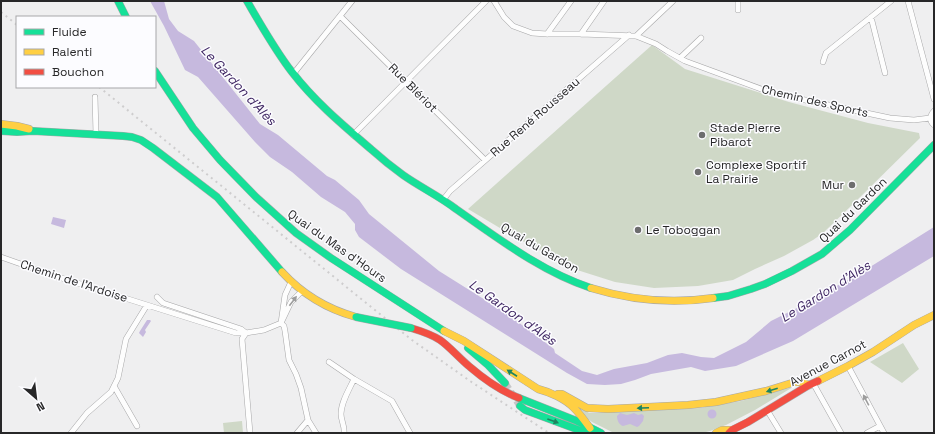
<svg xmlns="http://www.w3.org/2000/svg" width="935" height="434" viewBox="0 0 935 434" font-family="'Space Grotesk',sans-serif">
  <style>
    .green { fill: #cfd8c7 }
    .water { fill: #c6b9de }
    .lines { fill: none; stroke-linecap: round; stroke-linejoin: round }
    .secondary-tunnel { stroke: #c7c7c8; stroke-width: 7; stroke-dasharray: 7 3.5; stroke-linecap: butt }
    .street-casing { stroke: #a7a7a8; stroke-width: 6 }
    .fast-casing { stroke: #a7a7a8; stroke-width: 8 }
    .slow-casing { stroke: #a7a7a8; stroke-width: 8 }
    .jam-casing { stroke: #a7a7a8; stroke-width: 8 }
    .street { stroke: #fdfdfd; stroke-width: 5 }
    .fast { stroke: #16e098; stroke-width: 7 }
    .slow { stroke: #ffcf43; stroke-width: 7 }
    .jam { stroke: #f24e42; stroke-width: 7 }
    .rail { stroke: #cecdce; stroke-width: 2; stroke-dasharray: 2 4; stroke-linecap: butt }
    .fast-bridge-casing { stroke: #a7a7a8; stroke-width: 8; stroke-linecap: butt }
    .fast-bridge { stroke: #16e098; stroke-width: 7 }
    .oneway { fill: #9d9d9d }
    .oneway2 { fill: #1e8460 }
    .poi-dot { fill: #6d6d6e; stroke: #fcfcff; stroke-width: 1.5 }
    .labels { text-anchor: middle; stroke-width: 3; stroke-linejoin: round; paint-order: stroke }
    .street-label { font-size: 12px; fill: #272728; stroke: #fcfcff }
    .poi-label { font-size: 12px; fill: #272728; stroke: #fcfcff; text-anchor: start }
    .water-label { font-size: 13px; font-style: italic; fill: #3e2562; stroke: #fcfcff }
  </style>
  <rect width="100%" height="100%" fill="#efeff0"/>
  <!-- green -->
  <path class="green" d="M652 45 685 69 789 102 868 123 919 133 920 138 851 206 823 233 813 240 784 256 755 269 733 280 698 286 654 288 615 282 574 269 515 237 468 209Z
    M903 343 919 369 902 383 870 362Z
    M793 387 755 410 726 425 710 431 702 433H663L653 432 650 433H614L592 422 583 415 574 405 580 406 589 413H598L635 410 700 408 741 401Z
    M242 421 243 433H224L223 423Z"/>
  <!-- water -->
  <path class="water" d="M150 1H164L169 19 178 31 194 41 260 124 278 135 327 176 335 180 359 200 369 214 439 271 506 313 554 349 555 353 582 371 597 375 614 369 647 363 668 355 682 353 701 357 714 358 746 342 771 321 797 308 862 272 934 227V256L793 341 736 366 705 371 691 367 651 374 635 380 621 384 605 385 587 384 567 373 401 269 359 237 355 230V224L345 212 321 197 292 172 270 157 255 142 198 77 185 70 164 26Z
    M53 217 66 220 64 228 51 224Z
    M147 320H150L151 321 145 330 146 332 143 337 139 333 140 331Z
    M707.5 414a4.5 4.5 0 1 1 9 0a4.5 4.5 0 1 1-9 0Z
    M620 413 627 415 634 413 638 415 642 414 644 416 643 421 639 426 637 427 630 424 623 426C619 425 617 420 617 416Z"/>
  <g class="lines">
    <!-- secondary-tunnel -->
    <path class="secondary-tunnel" d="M505 383 520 406"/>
    <!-- street casing -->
    <g class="street-casing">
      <path id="street" d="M494 1 504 17 513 26 532 33 547 34H581L636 36 656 44 667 51 685 61 772 93 890 118 914 120 930 118
        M908 1 934 99
        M738 10V1
        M340 16 485 160
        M871 17 885 73
        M547 34 571 1
        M581 34 604 1
        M636 36 673 1
        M680 58 701 38
        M823 62 826 53 891 1
        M294 73 352 1
        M95 97 96 134
        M934 111C930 115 929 121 934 125
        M353 135 486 1
        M443 200 450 191 629 35
        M1 257 52 275 147 305
        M291 282 285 295 281 323 291 302 301 292
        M157 297 163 303 241 329 246 333 264 330 281 323 284 326 285 331 289 360 296 374 301 388 308 420 316 433
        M329 362 354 379C349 390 341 402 341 414 341 421 345 426 344 433
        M848 366 884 433
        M354 379 392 401 410 433
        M813 383 841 433
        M114 386 137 426
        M767 410 781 433
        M71 433 87 413 111 392 118 378 126 339 147 305 236 333H246L242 339 250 433
        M297 433 308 420
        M867 433 880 426"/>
    </g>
    <!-- fast casing -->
    <g class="fast-casing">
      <path id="fast" d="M118 1 126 17
        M247 1C261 25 275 50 292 72 315 102 344 126 372 150 382 159 392 167 403 175 420 187 439 196 456 209 499 239 542 272 591 288
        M155 71 193 128 220 160 256 197 296 233 331 258 444 331
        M1 131 17 132 33 131 123 136 132 137 141 140 153 148 217 197 282 272
        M713 298 728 296 751 289 765 284 792 271 822 254 850 230 934 145
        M468 348 488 365 505 383
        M519 398 577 421 601 433
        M520 406 525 410 587 433"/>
    </g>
    <!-- slow casing -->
    <g class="slow-casing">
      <path id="slow" d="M1 124 17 126 29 129
        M282 272C303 295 327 309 356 317
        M591 288C630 300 672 304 713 298
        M444 331 464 341 538 389C550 392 565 399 574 408 580 414 585 421 590 428
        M818 381 848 366 873 352 914 325 934 315
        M558 394H562L587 408 608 409 688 405 716 402 766 391 795 382H801L809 385
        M716 433 722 430H732"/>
    </g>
    <!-- jam casing -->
    <g class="jam-casing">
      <path id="jam" d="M411 328C421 331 431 334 440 340 449 346 460 359 470 367 484 379 501 391 519 398
        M729 433 732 430 748 422 809 385 818 381"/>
    </g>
    <!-- street -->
    <use href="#street" class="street"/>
    <!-- fast -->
    <use href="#fast" class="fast"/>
    <!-- slow -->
    <use href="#slow" class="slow"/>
    <!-- jam -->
    <use href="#jam" class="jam"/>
    <!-- rail -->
    <path class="rail" d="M1 12 17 25
      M99 87 412 340 470 381 549 433"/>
    <!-- fast-bridge casing -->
    <g class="fast-bridge-casing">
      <path id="fast-bridge" d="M356 317 411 328"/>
    </g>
    <!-- fast-bridge -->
    <use href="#fast-bridge" class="fast-bridge"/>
  </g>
  <!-- one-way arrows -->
  <defs><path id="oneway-solid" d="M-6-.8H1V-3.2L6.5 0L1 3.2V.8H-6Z"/></defs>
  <g class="oneway">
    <use href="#oneway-solid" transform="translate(293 301) rotate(-53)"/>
    <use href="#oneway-solid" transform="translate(866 400) rotate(-118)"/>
  </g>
  <g class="oneway2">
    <use href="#oneway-solid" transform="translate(512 373) rotate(-147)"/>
    <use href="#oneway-solid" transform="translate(772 390) rotate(163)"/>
    <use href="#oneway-solid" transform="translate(643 408) rotate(177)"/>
    <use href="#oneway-solid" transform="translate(553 421) rotate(20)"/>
  </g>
  <!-- markers -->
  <g class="poi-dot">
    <circle cx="702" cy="135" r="4"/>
    <circle cx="698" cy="172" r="4"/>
    <circle cx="852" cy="185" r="4"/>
    <circle cx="638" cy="230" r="4"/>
  </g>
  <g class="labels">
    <!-- street labels -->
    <g class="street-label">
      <text transform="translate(413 88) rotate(45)" y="4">Rue Blériot</text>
      <text transform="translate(815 101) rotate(13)" y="4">Chemin des Sports</text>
      <text transform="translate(535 117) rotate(-41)" y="4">Rue René Rousseau</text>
      <text transform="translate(853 210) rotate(-44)" y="4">Quai du Gardon</text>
      <text transform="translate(337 246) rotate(35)" y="4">Quai du Mas d'Hours</text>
      <text transform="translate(540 248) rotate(30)" y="4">Quai du Gardon</text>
      <text transform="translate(74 281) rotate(18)" y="4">Chemin de l'Ardoise</text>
      <text transform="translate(828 363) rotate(-28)" y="4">Avenue Carnot</text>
    </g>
    <!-- poi labels -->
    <g class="poi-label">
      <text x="710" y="132">Stade Pierre<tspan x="710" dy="14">Pibarot</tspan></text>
      <text x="706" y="169">Complexe Sportif<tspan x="706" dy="14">La Prairie</tspan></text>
      <text x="844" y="189" text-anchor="end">Mur</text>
      <text x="646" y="234">Le Toboggan</text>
    </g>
    <!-- water labels -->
    <g class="water-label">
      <text transform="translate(239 85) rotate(47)" y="5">Le Gardon d'Alès</text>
      <text transform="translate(825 291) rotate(-32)" y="5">Le Gardon d'Alès</text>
      <text transform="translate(513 312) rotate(35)" y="5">Le Gardon d'Alès</text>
    </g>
  </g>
  <!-- border -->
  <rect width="935" height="434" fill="none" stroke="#272728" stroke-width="4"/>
  <!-- legend -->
  <rect x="16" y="16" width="140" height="72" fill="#fcfcff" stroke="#a7a7a9"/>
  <rect x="24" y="29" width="20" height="6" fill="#16e098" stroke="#a7a7a9"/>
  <text x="52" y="36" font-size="12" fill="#272728">Fluide</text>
  <rect x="24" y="49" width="20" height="6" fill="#ffcf43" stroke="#a7a7a9"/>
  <text x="52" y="56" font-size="12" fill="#272728">Ralenti</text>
  <rect x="24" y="69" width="20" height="6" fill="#f24e42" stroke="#a7a7a9"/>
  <text x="52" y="76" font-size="12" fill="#272728">Bouchon</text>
  <!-- north arrow -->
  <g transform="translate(36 398) rotate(152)" stroke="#fcfcff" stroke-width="3" paint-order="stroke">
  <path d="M0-3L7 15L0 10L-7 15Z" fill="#272728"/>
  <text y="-6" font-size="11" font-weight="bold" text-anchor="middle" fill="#272728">N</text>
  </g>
</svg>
